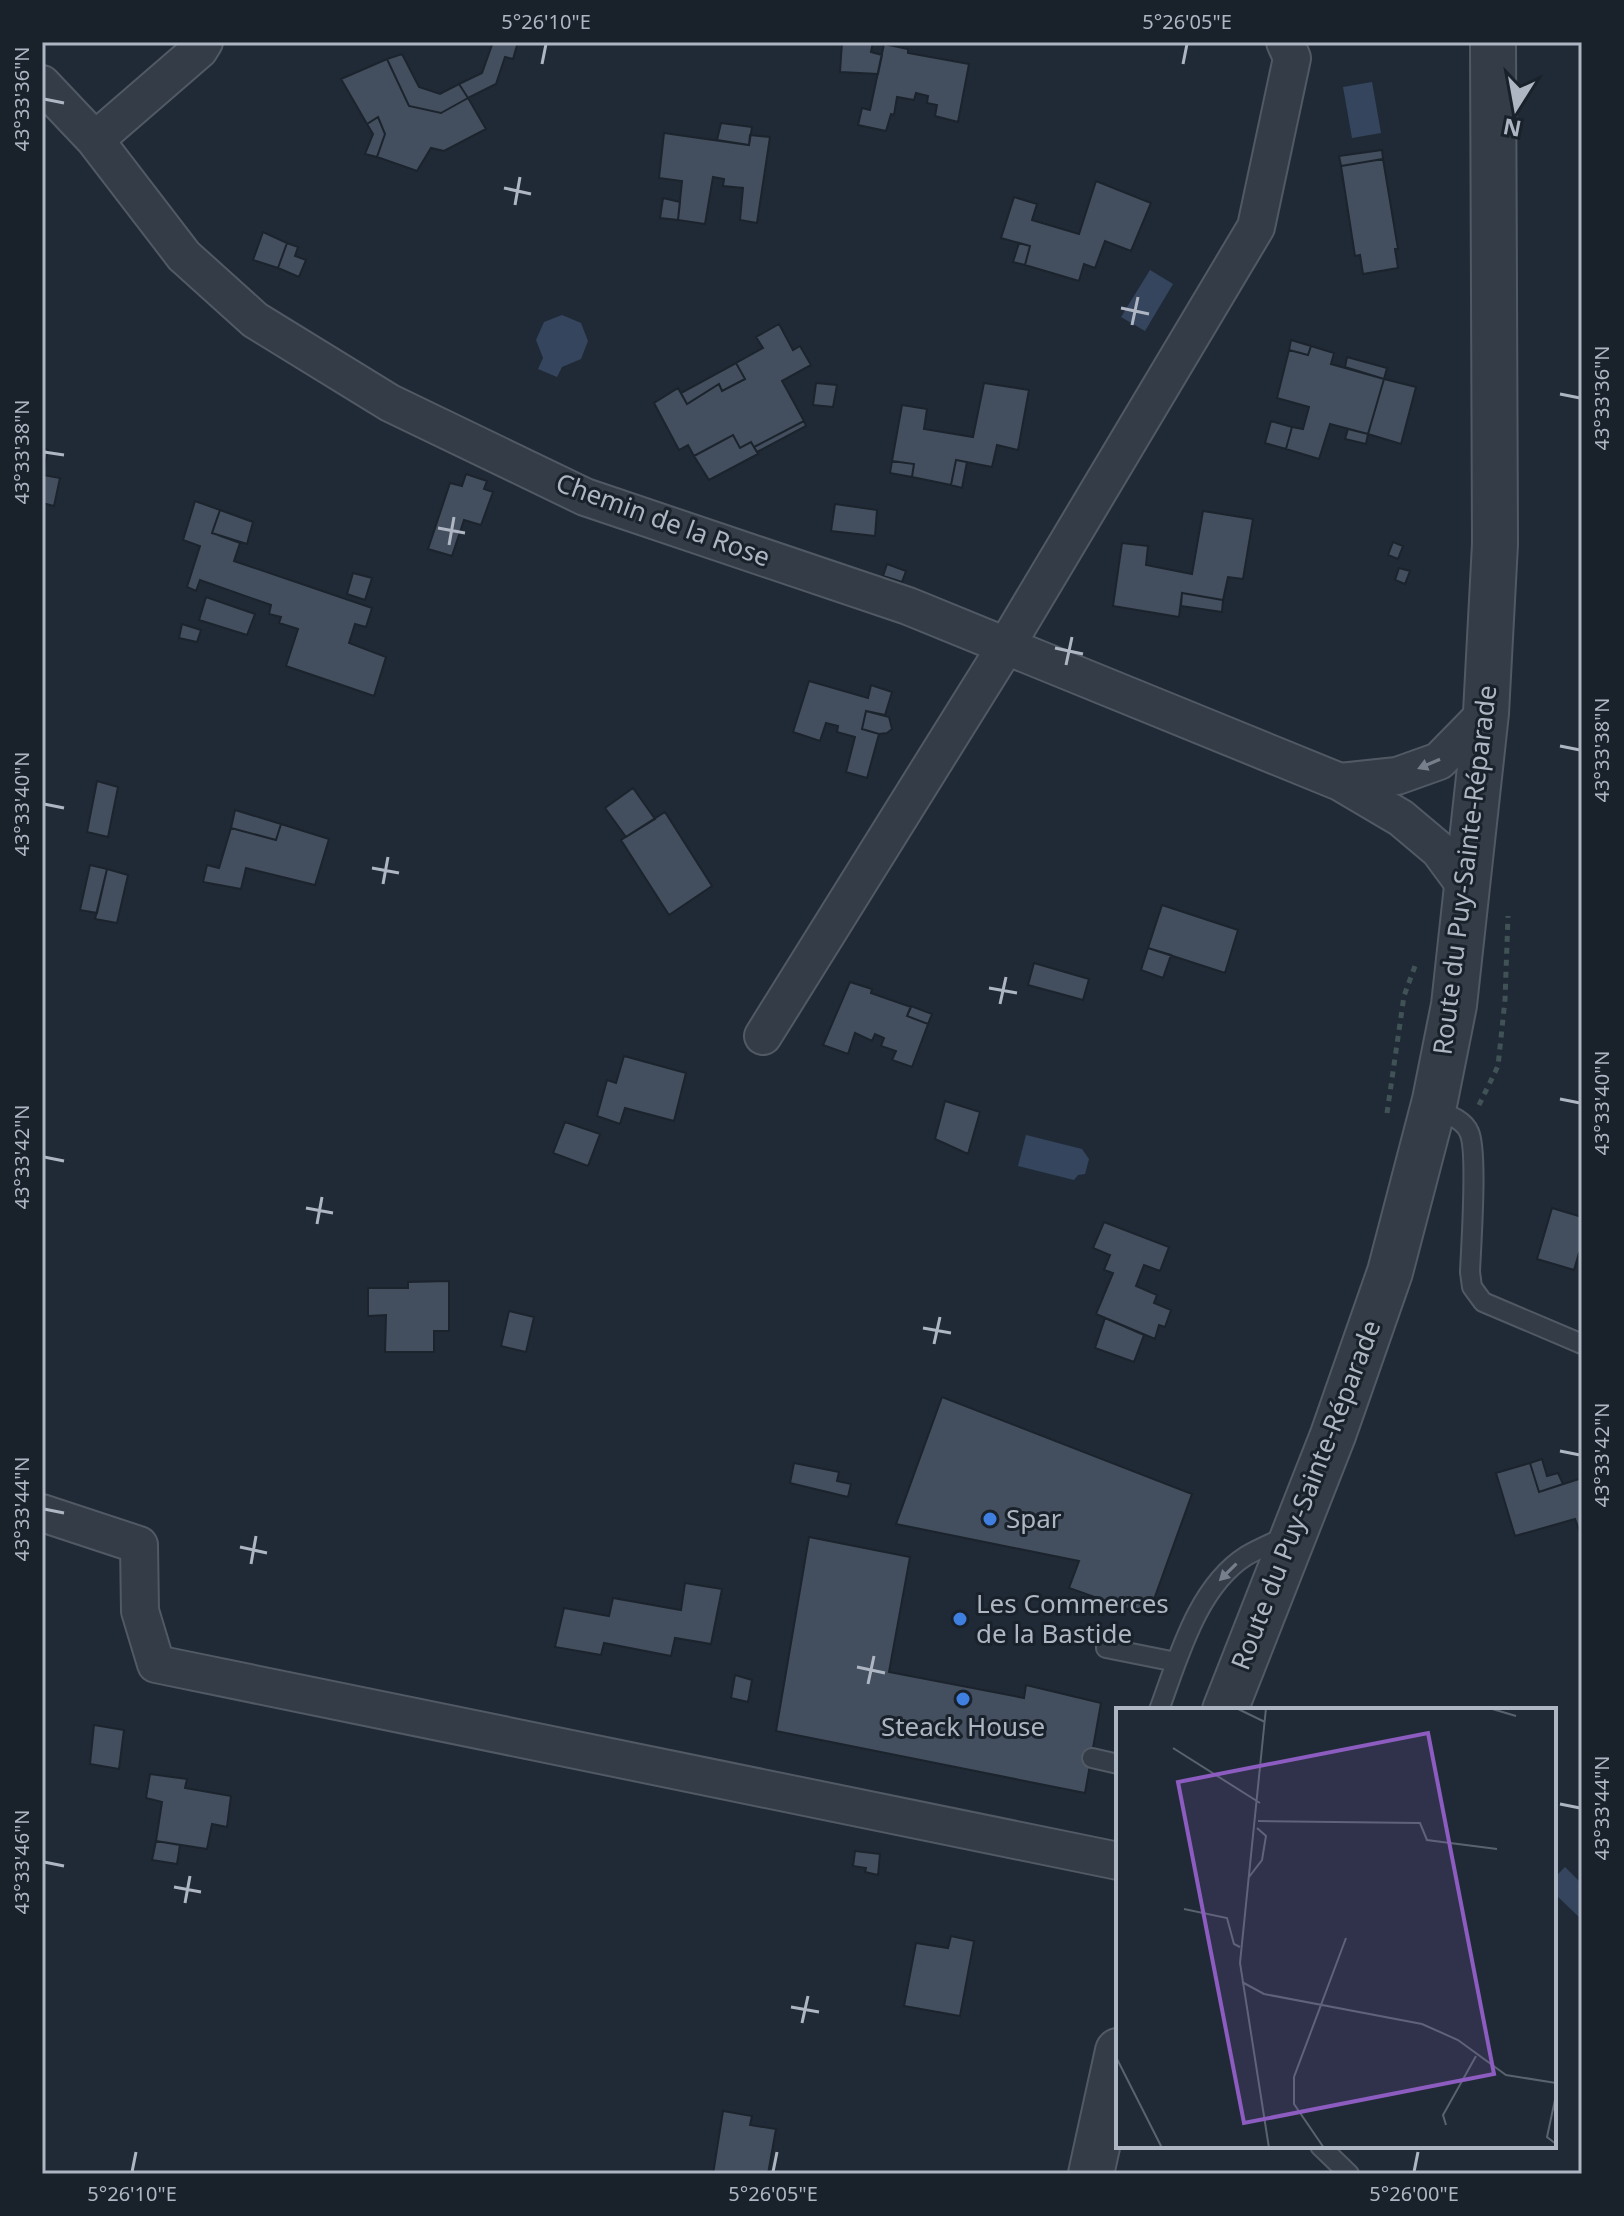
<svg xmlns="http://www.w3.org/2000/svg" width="1624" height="2216" viewBox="0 0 1624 2216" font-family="'Noto Sans',sans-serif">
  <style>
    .water { fill: #34455d }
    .building { fill: #434f5e; stroke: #1b232d; stroke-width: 2 }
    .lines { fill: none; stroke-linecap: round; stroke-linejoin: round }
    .service-casing { stroke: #515965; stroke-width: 22 }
    .minor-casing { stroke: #515965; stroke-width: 40 }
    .tertiary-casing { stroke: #515965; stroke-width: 48 }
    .path { stroke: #405255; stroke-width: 5; stroke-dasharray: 6 6; stroke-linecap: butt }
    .service { stroke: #343c47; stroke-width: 18 }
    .minor { stroke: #343c47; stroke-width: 36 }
    .tertiary { stroke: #343c47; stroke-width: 44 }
    .oneway { fill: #777f8c }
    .ticks { fill: none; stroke: #aeb6c4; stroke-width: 3 }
    .shop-dot { fill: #3f7fe0; stroke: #19212b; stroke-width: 3 }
    .labels { text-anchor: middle; stroke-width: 6; stroke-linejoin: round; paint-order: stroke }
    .street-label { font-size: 26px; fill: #aeb6c4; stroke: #19212b }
    .poi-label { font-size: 26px; fill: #aeb6c4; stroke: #19212b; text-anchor: start }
    .inset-road { fill: none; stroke: #59626f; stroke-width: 2 }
    .view { fill: #8d5cc1; fill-opacity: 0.15; stroke: #8d5cc1; stroke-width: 4 }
    .inset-edge { fill: none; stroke: #aeb6c4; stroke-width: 4 }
    .neatline { fill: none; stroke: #aeb6c4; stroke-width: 3 }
    .ticks-label { font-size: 20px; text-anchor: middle; fill: #aeb6c4 }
  </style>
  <rect width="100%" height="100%" fill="#202a36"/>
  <!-- water -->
  <path class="water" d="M1372 82 1381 133 1352 138 1343 87Z
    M1150 270 1173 284 1145 331 1121 317Z
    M562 315 581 323 588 341 581 359 562 367 557 377 538 369 543 358 536 340 544 322Z
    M1026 1135 1082 1149 1089 1159 1085 1174 1078 1175 1074 1180 1018 1166Z
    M1565 1867 1582 1884V1920L1554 1893V1878Z"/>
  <!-- building -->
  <path class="building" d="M493 42H518L513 59 505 57 496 84 468 98 459 84 482 73Z
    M842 42H873L871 52 882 55 878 74 840 72Z
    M884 44 908 49V53L969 64 958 122 935 116 937 105 927 103 928 96 916 93 914 100 897 97 894 115 891 114 886 131 858 125 862 108 870 110Z
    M402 54 419 87 440 94 459 84 468 98 441 113 409 106 387 59Z
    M387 59 409 106 441 113 468 98 486 129 444 151 431 148 417 171 377 157 385 134 378 117 367 124 341 79Z
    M378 117 385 134 377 157 365 154 373 134 367 124Z
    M721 123 752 127 749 145 717 140Z
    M664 133 749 145 750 135 770 137 757 223 740 220 743 188 723 186 724 179 713 177 705 224 678 220 682 181 659 178Z
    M1382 150 1383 159 1341 166 1339 156Z
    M1383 159 1398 249H1395L1398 268 1363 274 1360 255 1355 256 1341 166Z
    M1096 181 1151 203 1131 251 1105 241 1095 268 1084 264 1079 281 1025 265 1030 246 1001 238 1014 197 1037 204 1032 220 1079 234Z
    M663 198 680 202 678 220 660 218Z
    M263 232 287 243 278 268 253 260Z
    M287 243 298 247 295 256 306 260 299 277 278 268Z
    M1019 243 1030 246 1025 265 1013 262Z
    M779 324 793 350 800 346 811 365 782 381 804 421 754 447 751 442 740 448 733 435 694 456 688 445 679 450 654 403 678 388 687 404 719 384 722 391 745 379 736 363 763 348 756 337Z
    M1291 340 1311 346 1308 355 1289 350Z
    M1311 346 1334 353 1331 364 1384 379 1368 434 1330 424 1319 459 1286 449 1292 427 1303 429 1309 407 1277 398 1289 350 1308 355Z
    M1347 357 1387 368 1384 379 1345 367Z
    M736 363 745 379 722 391 719 384 687 404 681 393Z
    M1384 379 1416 387 1401 444 1368 434Z
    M816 383 837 385 833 407 813 405Z
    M984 383 1029 390 1018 450 997 445 992 467 956 460 951 485 912 477 914 464 892 461 902 405 927 409 924 429 973 437Z
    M804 421 806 426 757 452 754 447Z
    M1271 421 1292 427 1286 449 1265 443Z
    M1348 429 1368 434 1366 444 1345 439Z
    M733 435 740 448 751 442 758 454 709 480 694 456Z
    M42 448 48 450 43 475 60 478 54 506 42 503Z
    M956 460 967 462 962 488 951 485Z
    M892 461 914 464 912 477 890 473Z
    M466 474 487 481 484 489 493 492 481 525 464 520 452 556 428 549 450 483 462 486Z
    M195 501 220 510 212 533 240 543 234 561 372 608 366 627 355 624 349 643 386 657 374 696 286 666 298 629 279 623 281 617 269 614 271 605 200 580 196 591 187 587 200 546 183 540Z
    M835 504 877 510 875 536 831 531Z
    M220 510 253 522 247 544 212 533Z
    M1203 511 1253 519 1243 579 1228 577 1223 600 1182 593 1179 617 1113 606 1122 543 1148 546 1146 565 1192 574Z
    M1393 542 1403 546 1398 559 1388 555Z
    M887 564 906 571 902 582 883 576Z
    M1399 568 1410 571 1405 584 1395 580Z
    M353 573 372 578 365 600 347 594Z
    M1182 593 1223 600 1222 612 1181 606Z
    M206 597 255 614 247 635 199 620Z
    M182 624 201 630 197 642 179 638Z
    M809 681 868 698 871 685 892 692 885 715 866 711 862 729 879 734 867 778 846 772 855 737 837 732 838 726 826 723 820 741 793 732Z
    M866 711 889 717 892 729 887 733 879 734 862 729Z
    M97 781 118 787 108 837 87 832Z
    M633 788 655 819 626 837 605 808Z
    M235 810 281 824 276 840 231 828Z
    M665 812 712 886 669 915 621 840Z
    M281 824 329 839 315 885 246 868 241 889 203 882 207 865 219 868 231 828 276 840Z
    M90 865 107 869 97 913 80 910Z
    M107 869 128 875 117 923 95 919Z
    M1162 905 1238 930 1225 973 1148 948Z
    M1148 948 1171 955 1163 978 1141 970Z
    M1034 963 1089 979 1083 1000 1028 985Z
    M850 982 872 989 871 993 911 1007 907 1016 928 1024 912 1067 892 1060 896 1051 881 1046 884 1038 875 1034 872 1041 855 1033 848 1054 823 1045Z
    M911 1006 932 1014 928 1024 907 1016Z
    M624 1056 686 1073 674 1121 625 1108 620 1124 597 1116 607 1080 616 1083Z
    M945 1101 980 1112 968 1154 935 1139Z
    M565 1122 600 1134 588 1166 553 1153Z
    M1552 1208 1582 1217V1254L1579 1253 1574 1270 1537 1259Z
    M1104 1222 1169 1247 1160 1271 1144 1265 1136 1286 1157 1295 1154 1303 1171 1310 1165 1327 1159 1325 1155 1339 1096 1314 1113 1273 1104 1270 1110 1255 1093 1248Z
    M449 1281V1331H434V1352H385L386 1315 368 1316V1288H408V1282Z
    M509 1311 534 1317 526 1352 501 1346Z
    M1105 1318 1144 1335 1134 1362 1095 1348Z
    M942 1397 1192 1494 1148 1616 1069 1588 1079 1561 896 1524Z
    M1542 1459 1547 1476 1558 1473 1563 1484 1539 1492 1530 1463Z
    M794 1463 839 1472 837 1481 851 1484 848 1497 790 1483Z
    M1530 1463 1539 1492 1582 1478V1529L1579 1530 1575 1519 1515 1536 1496 1473Z
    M809 1537 910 1557 889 1672 1024 1698 1026 1685 1101 1703 1085 1793 776 1731Z
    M685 1583 722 1589 711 1644 675 1638 671 1656 604 1643 601 1655 555 1647 564 1608 609 1616 613 1598 681 1610Z
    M735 1675 752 1680 748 1702 731 1698Z
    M94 1725 124 1730 119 1769 90 1764Z
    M150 1774 187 1779 185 1788 231 1796 227 1827 212 1824 207 1849 156 1841 162 1802 146 1798Z
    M156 1841 180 1845 177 1864 152 1860Z
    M855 1851 880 1854 878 1875 865 1872 866 1868 853 1866Z
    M951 1936 974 1941 960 2016 904 2006 916 1943 948 1948Z
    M723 2111 752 2116 750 2125 776 2129 768 2174H713Z"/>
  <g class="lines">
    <!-- service casing -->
    <g class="service-casing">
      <path id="service" d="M1432 1108C1445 1114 1463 1118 1469 1132 1478 1150 1471 1246 1470 1272L1472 1287 1483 1302 1582 1344
        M1106 1648 1176 1662
        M1159 1710C1178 1659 1197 1587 1246 1556 1258 1549 1272 1543 1285 1537
        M1092 1758 1118 1764
        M1320 2146 1349 2174"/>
    </g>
    <!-- minor casing -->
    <g class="minor-casing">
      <path id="minor" d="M42 84 95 140 184 256 255 320 390 403 585 497 908 606 1340 782 1401 818 1439 850 1467 888
        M95 140 199 50 204 42
        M1340 782 1397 776 1439 761 1486 713
        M763 1036 1006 646 1256 227 1292 58 1285 42
        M42 1513 139 1545 140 1611 156 1664 1118 1861"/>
    </g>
    <!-- tertiary casing -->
    <g class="tertiary-casing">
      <path id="tertiary" d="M1225 1710 1333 1435 1390 1272 1435 1100 1454 1005 1486 713 1495 544 1493 42
        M1091 2174 1118 2051"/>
    </g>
    <!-- path -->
    <path class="path" d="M1479 1105 1498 1066 1505 1000 1508 916
      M1387 1113 1404 996 1415 966"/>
    <!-- service -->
    <use href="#service" class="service"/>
    <!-- minor -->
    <use href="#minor" class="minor"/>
    <!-- tertiary -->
    <use href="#tertiary" class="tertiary"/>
  </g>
  <!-- one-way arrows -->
  <defs><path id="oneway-solid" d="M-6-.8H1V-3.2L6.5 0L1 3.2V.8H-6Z" transform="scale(2)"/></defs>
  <g class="oneway">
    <use href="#oneway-solid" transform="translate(1429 764) rotate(157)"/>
    <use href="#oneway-solid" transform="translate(1228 1572) rotate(135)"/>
  </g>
  <!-- ticks -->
  <path class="ticks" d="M542 64 546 44M1183 64 1187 44M44 99 64 103M504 188 531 194M515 205 520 177M1121 308 1149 314M1132 325 1138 297M1560 394 1580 398M44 452 64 455M438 528 465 533M449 545 454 517M1055 648 1083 654M1066 665 1072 637M1560 746 1580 750M44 804 64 808M372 868 399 873M383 884 388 857M989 988 1017 993M1000 1004 1006 977M1560 1099 1580 1103M44 1157 64 1161M306 1208 333 1213M317 1224 322 1197M923 1328 951 1333M934 1344 940 1317M1560 1451 1580 1455M44 1509 64 1513M240 1547 267 1553M251 1564 256 1536M857 1667 885 1673M868 1684 874 1656M1560 1804 1580 1808M44 1862 64 1866M174 1887 201 1892M185 1903 190 1876M791 2007 819 2012M802 2023 808 1996M132 2172 136 2152M773 2172 777 2152M1414 2172 1418 2152"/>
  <!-- markers -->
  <g class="shop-dot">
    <circle cx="990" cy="1519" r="8"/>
    <circle cx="960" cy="1619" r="8"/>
    <circle cx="963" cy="1699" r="8"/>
  </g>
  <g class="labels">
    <!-- street labels -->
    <g class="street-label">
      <text transform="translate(663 520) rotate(20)" y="9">Chemin de la Rose</text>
      <text transform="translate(1465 870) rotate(-83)" y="9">Route du Puy-Sainte-Réparade</text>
      <text transform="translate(1306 1495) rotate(-69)" y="9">Route du Puy-Sainte-Réparade</text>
    </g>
    <!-- poi labels -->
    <g class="poi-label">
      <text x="1006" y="1528">Spar</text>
      <text x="976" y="1613">Les Commerces<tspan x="976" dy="30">de la Bastide</tspan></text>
      <text x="963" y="1736" text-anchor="middle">Steack House</text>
    </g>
  </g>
  <!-- overview -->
  <g transform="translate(1116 1708)">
    <rect width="440" height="440" fill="#202a36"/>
    <path class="inset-road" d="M120 0 149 14M150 0 124 255 153 440M373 0 400 8M57 40 144 95M142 113 304 115 311 132 381 141M133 169 146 152 150 128 141 120M68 201 111 210 118 236 124 239M126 274 148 286 306 316 342 332 390 367 440 375M0 349 46 440M440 387 431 429 440 436M330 417 327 407 360 348M208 440 178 396V369L230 230"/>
    <path class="view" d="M312 25 378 366 128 415 62 74Z"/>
    <rect width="440" height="440" class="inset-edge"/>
  </g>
  <!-- border -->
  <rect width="1624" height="2216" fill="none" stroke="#19212b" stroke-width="88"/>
  <!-- north arrow -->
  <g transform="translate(1516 108) rotate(191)" stroke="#19212b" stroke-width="6" paint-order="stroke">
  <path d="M0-6L14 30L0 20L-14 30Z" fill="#aeb6c4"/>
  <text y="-12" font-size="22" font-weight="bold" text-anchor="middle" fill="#aeb6c4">N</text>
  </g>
  <rect x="44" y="44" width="1536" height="2128" class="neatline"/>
  <g class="ticks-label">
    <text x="546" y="29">5°26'10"E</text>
    <text x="1187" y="29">5°26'05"E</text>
    <text transform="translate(22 99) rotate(-90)" y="7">43°33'36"N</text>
    <text transform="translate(1602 398) rotate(-90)" y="7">43°33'36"N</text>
    <text transform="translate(22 452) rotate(-90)" y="7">43°33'38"N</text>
    <text transform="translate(1602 750) rotate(-90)" y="7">43°33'38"N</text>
    <text transform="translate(22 804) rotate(-90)" y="7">43°33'40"N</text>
    <text transform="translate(1602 1103) rotate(-90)" y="7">43°33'40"N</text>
    <text transform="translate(22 1157) rotate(-90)" y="7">43°33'42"N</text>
    <text transform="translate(1602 1455) rotate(-90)" y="7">43°33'42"N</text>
    <text transform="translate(22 1509) rotate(-90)" y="7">43°33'44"N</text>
    <text transform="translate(1602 1808) rotate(-90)" y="7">43°33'44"N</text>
    <text transform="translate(22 1862) rotate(-90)" y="7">43°33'46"N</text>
    <text x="132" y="2201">5°26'10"E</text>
    <text x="773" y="2201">5°26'05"E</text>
    <text x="1414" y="2201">5°26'00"E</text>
  </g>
</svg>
